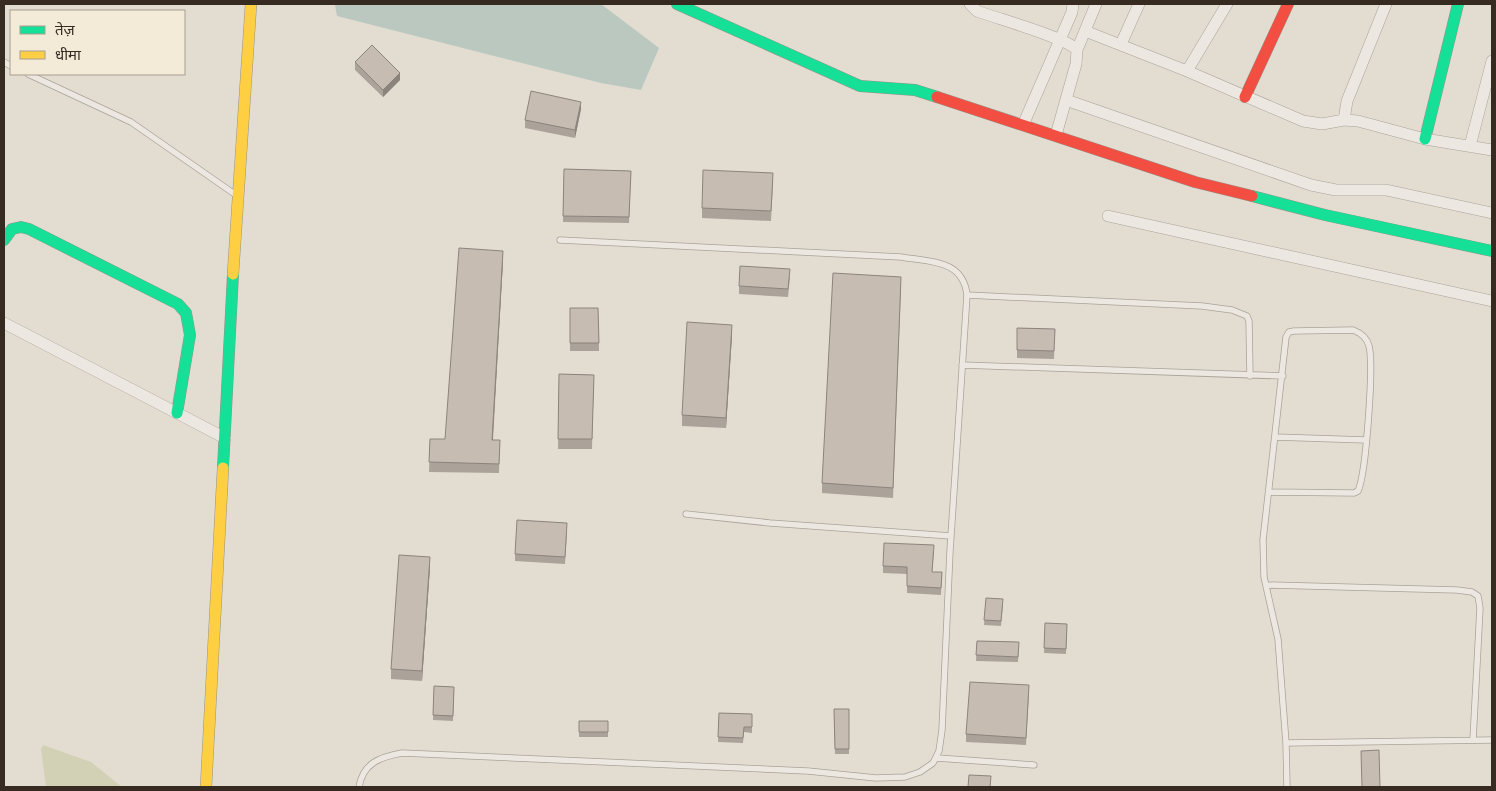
<svg xmlns="http://www.w3.org/2000/svg" width="1496" height="791" viewBox="0 0 1496 791" font-family="'Libre Baskerville','Noto Sans Devanagari',serif">
  <style>
    .green { fill: #d2d1b5 }
    .water { fill: #bac8c0 }
    .lines { fill: none; stroke-linecap: round; stroke-linejoin: round }
    .lane-casing { stroke: #a9a299; stroke-width: 7 }
    .street-casing { stroke: #a9a299; stroke-width: 12 }
    .fast-casing { stroke: #989289; stroke-width: 12 }
    .slow-casing { stroke: #989289; stroke-width: 12 }
    .jam-casing { stroke: #989289; stroke-width: 12 }
    .lane { stroke: #ece8e1; stroke-width: 5.5 }
    .street { stroke: #ece8e1; stroke-width: 11 }
    .fast { stroke: #16e098; stroke-width: 11 }
    .slow { stroke: #ffcf43; stroke-width: 11 }
    .jam { stroke: #f24e42; stroke-width: 11 }
    .wall { fill: #aba299 }
    .shaded-wall { fill: #8b847d }
    .building { fill: #c7bcb2; stroke: #8b847d }
  </style>
  <rect width="100%" height="100%" fill="#e3ddd1"/>
  <!-- green -->
  <path class="green" d="M43 745 91 762 122 787H46L41 749Z"/>
  <!-- water -->
  <path class="water" d="M338 4H601L659 48 641 90 601 83 337 16 335 5Z"/>
  <g class="lines">
    <!-- lane casing -->
    <g class="lane-casing">
      <path id="lane" d="M4 62 11 66
        M28 74 131 122 236 195
        M967 295 1202 306 1232 310 1247 316 1249 321 1250 376
        M962 365 1283 376
        M1275 437 1366 440
        M1269 492 1354 493 1358 491C1366 474 1374 365 1369 346 1367 338 1361 333 1353 330L1294 331 1289 332 1286 337 1263 540 1264 577 1278 639 1286 743 1287 787
        M686 514 770 523 951 536
        M1266 585 1457 590 1472 592 1478 596 1480 608 1473 740
        M1286 743 1492 740
        M937 758 1034 765
        M359 787C363 763 380 757 402 753L808 771 876 778 905 777 920 772 933 763 939 751 942 730 950 551 967 295C963 259 929 262 901 257L560 240"/>
    </g>
    <!-- street casing -->
    <g class="street-casing">
      <path id="street" d="M970 4 977 11C995 18 1068 38 1077 50L1076 64 1056 135
        M1085 31 1187 71 1303 121 1322 124 1344 120 1358 121 1425 139 1492 150
        M1121 44 1139 4
        M1077 50 1096 4
        M1187 71 1227 4
        M1066 100 1311 185 1336 190H1386L1492 213
        M1344 120 1347 101 1386 4
        M1023 125 1072 12 1073 4
        M1470 146 1492 61
        M1108 216 1492 301
        M4 323 225 438"/>
    </g>
    <!-- fast casing -->
    <g class="fast-casing">
      <path id="fast" d="M677 4 860 86 915 90 937 97
        M1425 139 1458 4
        M1252 196 1325 215 1492 251
        M4 240 12 229 21 227 29 229 178 304 186 313 190 335 177 413
        M223 468 233 274"/>
    </g>
    <!-- slow casing -->
    <g class="slow-casing">
      <path id="slow" d="M233 274 251 4
        M206 787 223 468"/>
    </g>
    <!-- jam casing -->
    <g class="jam-casing">
      <path id="jam" d="M937 97 1195 182 1252 196
        M1245 97 1288 4"/>
    </g>
    <!-- lane -->
    <use href="#lane" class="lane"/>
    <!-- street -->
    <use href="#street" class="street"/>
    <!-- fast -->
    <use href="#fast" class="fast"/>
    <!-- slow -->
    <use href="#slow" class="slow"/>
    <!-- jam -->
    <use href="#jam" class="jam"/>
  </g>
  <!-- wall -->
  <path class="wall" d="M355 62 400 80 383 97 355 70Z
    M581 109 575 138 525 128V120Z
    M564 169 631 171 629 223 563 222Z
    M773 183 771 221 702 218V208Z
    M503 261 493 440H500L499 473 429 472 430 439H445Z
    M790 277 788 297 739 294V286Z
    M901 287 893 498 822 493V483Z
    M570 308H598L599 351H570Z
    M1017 328 1055 329 1054 359 1017 358Z
    M732 335 726 428 682 426V415Z
    M559 374 594 375 592 449H558Z
    M567 531 565 564 515 561V554Z
    M934 552 932 572H942L941 595 907 593V574L883 573V566Z
    M430 567 422 681 391 679V669Z
    M986 598 1003 604 1001 626 984 625Z
    M1045 623 1067 624 1066 654 1044 653Z
    M977 641 1019 642 1018 662 976 661Z
    M434 686 454 687 453 721 433 720Z
    M1029 693 1026 745 966 742V734Z
    M834 709H849V754H835Z
    M719 713 752 714V733L744 732 743 743 718 742Z
    M579 721H608V737H579Z"/>
  <!-- shaded-wall -->
  <path class="shaded-wall" d="M400 73V80L383 97V90Z
    M581 102V109L575 138V130Z
    M503 251V261L492 450V440Z
    M732 325V335L726 428V418Z
    M430 557V567L422 681V671Z"/>
  <!-- building -->
  <path class="building" d="M372 45 400 73 383 90 355 62Z
    M531 91 581 102 575 130 525 120Z
    M564 169 631 171 629 217 563 216Z
    M703 170 773 173 771 211 702 208Z
    M459 248 503 251 492 440H500L499 464 429 462 430 439H445Z
    M740 266 790 269 788 289 739 286Z
    M833 273 901 277 893 488 822 483Z
    M570 308H598L599 343H570Z
    M687 322 732 325 726 418 682 415Z
    M1017 328 1055 329 1054 351 1017 350Z
    M559 374 594 375 592 439H558Z
    M517 520 567 523 565 557 515 554Z
    M884 543 934 545 932 572H942L941 588 907 586V567L883 566Z
    M399 555 430 557 422 671 391 669Z
    M986 598 1003 599 1001 621 984 620Z
    M1045 623 1067 624 1066 649 1044 648Z
    M977 641 1019 642 1018 657 976 655Z
    M970 682 1029 685 1026 738 966 734Z
    M434 686 454 687 453 716 433 715Z
    M834 709H849V749H835Z
    M719 713 752 714V727H744L743 738 718 737Z
    M579 721H608V732H579Z
    M1379 750 1380 787H1362L1361 751Z
    M969 775 991 776 990 787H968Z"/>
  <!-- border -->
  <rect width="1496" height="791" fill="none" stroke="#372b21" stroke-width="10"/>
  <!-- legend -->
  <rect x="10" y="10" width="175" height="65" fill="#f3ead8" stroke="#a89e8f"/>
  <rect x="20" y="26" width="25" height="8" fill="#16e098" stroke="#a89e8f"/>
  <text x="55" y="35" font-size="15" fill="#372b21">तेज़</text>
  <rect x="20" y="51" width="25" height="8" fill="#ffcf43" stroke="#a89e8f"/>
  <text x="55" y="60" font-size="15" fill="#372b21">धीमा</text>
</svg>
